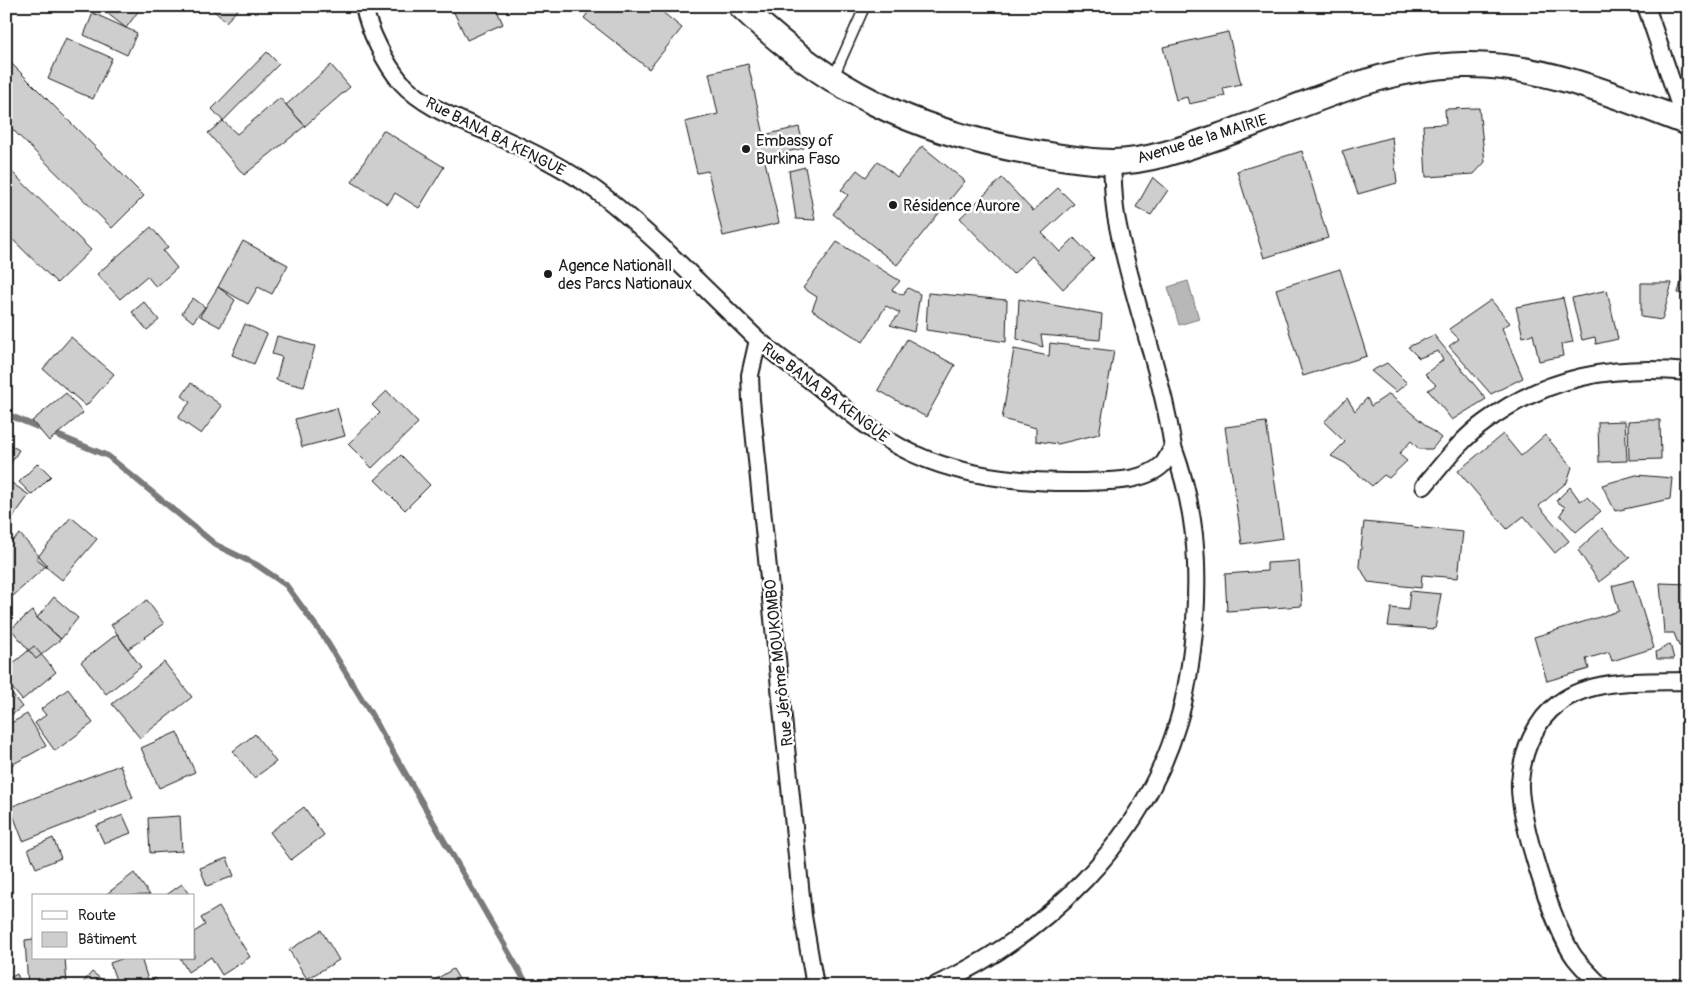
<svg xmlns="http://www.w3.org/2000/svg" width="1694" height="992" viewBox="0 0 1694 992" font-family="Pangolin,sans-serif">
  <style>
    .water { fill: #b8b8b8; stroke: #7a7a7a }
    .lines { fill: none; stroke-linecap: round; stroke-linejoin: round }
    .stream { stroke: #7a7a7a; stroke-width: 6 }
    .building { fill: #cecece; stroke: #1c1c1c }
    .service-casing { stroke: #1c1c1c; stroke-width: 12 }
    .minor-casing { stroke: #1c1c1c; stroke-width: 20 }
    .secondary-casing { stroke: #1c1c1c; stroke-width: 28 }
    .service { stroke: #fff; stroke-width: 9 }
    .minor { stroke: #fff; stroke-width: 16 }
    .secondary { stroke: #fff; stroke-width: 24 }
    .poi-dot { fill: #1c1c1c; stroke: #fff; stroke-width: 2 }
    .labels { text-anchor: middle; stroke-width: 5; stroke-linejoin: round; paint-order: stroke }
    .street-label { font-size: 16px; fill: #1c1c1c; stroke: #fff }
    .poi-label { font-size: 16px; fill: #1c1c1c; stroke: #fff; text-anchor: start }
  </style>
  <rect width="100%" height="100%" fill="#fff"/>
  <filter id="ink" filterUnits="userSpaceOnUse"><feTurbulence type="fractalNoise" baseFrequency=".02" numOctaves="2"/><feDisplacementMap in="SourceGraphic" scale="10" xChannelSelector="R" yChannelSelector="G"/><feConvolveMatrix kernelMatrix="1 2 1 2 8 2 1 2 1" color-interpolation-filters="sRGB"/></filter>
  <g filter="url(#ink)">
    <!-- water -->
    <path class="water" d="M1188 281 1199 319 1179 325 1168 287Z"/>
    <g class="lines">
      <!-- stream -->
      <path class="stream" d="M6 414 108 456 216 545 257 565 286 585 324 637 371 714 528 986"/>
    </g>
    <!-- building -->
    <path class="building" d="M98 6H142L126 28Z
      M209 6H241L226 22Z
      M451 6H495L503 24 467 40Z
      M593 6H655L682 28 649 69 584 18Z
      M93 13 137 33 127 55 84 35Z
      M1228 32 1241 84 1223 88 1225 96 1189 104 1187 97 1176 100 1163 47Z
      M66 38 112 58 93 99 48 79Z
      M267 52 279 64 223 121 212 109Z
      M6 58 144 196 112 228 6 123Z
      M748 64 764 135 799 127 804 148 764 157 779 223 723 236 708 171 697 173 685 122 718 114 709 73Z
      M331 65 350 87 305 126 286 105Z
      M280 98 305 126 244 175 208 133 223 121 237 134Z
      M1479 108 1485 162 1474 174 1426 177 1423 125 1446 124 1445 109Z
      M383 130 444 167 419 208 395 193 388 204 352 182Z
      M1392 137 1397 183 1358 194 1342 151Z
      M922 146 965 181 897 265 833 214 848 195 841 190 857 170 866 177 878 161 897 177Z
      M1302 151 1328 238 1264 258 1237 171Z
      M6 166 91 250 57 283 6 233Z
      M805 167 815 220 796 219 789 171Z
      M1153 177 1168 190 1151 215 1136 207Z
      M1002 178 1033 211 1058 188 1074 204 1042 233 1060 252 1074 238 1094 259 1063 289 1032 256 1013 274 960 218Z
      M151 227 168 247 163 251 177 268 156 287 147 276 120 299 97 274Z
      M243 241 288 265 272 294 258 287 248 304 218 287Z
      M837 242 900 281 892 290 903 295 908 288 920 294 914 332 890 325 900 313 886 306 863 342 812 310 817 297 803 288Z
      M1685 267H1688V295L1678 293Z
      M1340 269 1367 356 1303 376 1276 289Z
      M1641 283H1672L1662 320 1641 317Z
      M218 287 235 300 220 327 200 316Z
      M1607 290 1618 339 1596 344 1595 337 1582 340 1572 298Z
      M928 293 1007 300 1006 342 926 330Z
      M193 298 205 307 193 322 182 313Z
      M1563 298 1573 342 1561 344 1563 356 1539 361 1533 334 1523 337 1516 307Z
      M1019 299 1102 314 1100 340 1041 335 1043 347 1017 339Z
      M1491 300 1510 323 1502 328 1523 378 1491 394 1449 346 1459 339 1449 329Z
      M144 302 159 320 147 330 132 312Z
      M245 324 267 334 254 364 232 355Z
      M1434 335 1486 399 1452 420 1428 390 1436 385 1425 374 1443 360 1438 351 1419 358 1408 347Z
      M277 336 315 346 304 387 276 380 282 357 272 354Z
      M71 337 114 374 86 406 43 369Z
      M907 339 955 365 926 417 878 390Z
      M1050 343 1114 351 1099 434 1058 444 1036 441V428L1002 419 1014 349 1049 356Z
      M1387 363 1407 383 1396 392 1371 371Z
      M191 383 222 406 201 434 178 418 190 402 182 396Z
      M387 391 418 423 372 468 348 444 380 413 372 405Z
      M66 393 83 413 49 441 32 421Z
      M1389 394 1441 438 1432 449H1419L1411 441 1399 454 1407 461 1389 478 1384 475 1372 486 1345 463 1331 456 1345 442 1324 422 1347 398 1355 411 1367 398 1371 406Z
      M337 408 345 436 302 447 295 419Z
      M1646 420H1660L1661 459 1629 460 1628 421Z
      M1625 421 1627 461 1599 462 1598 422Z
      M1266 422 1283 538 1242 544 1225 427Z
      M1503 434 1521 456 1545 435 1572 467 1567 482 1539 506 1569 541 1555 553 1524 516 1507 529 1458 471Z
      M6 443 19 450 6 471Z
      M401 455 430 485 405 510 375 480Z
      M38 463 51 476 32 495 19 482Z
      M1636 475 1672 478 1670 499 1615 511 1602 485Z
      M6 479 29 495 6 527Z
      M1570 487 1580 501 1587 497 1601 511 1576 532 1560 515 1565 507 1556 501Z
      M71 517 97 539 62 580 36 559Z
      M1364 522 1463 532 1458 578 1422 575 1421 588 1368 582 1359 565Z
      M1602 528 1630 558 1599 582 1578 550Z
      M20 534 47 565 13 596 6 588V546Z
      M1299 561 1302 606 1227 611 1225 574 1267 571V563Z
      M1633 580 1654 648 1612 661 1609 652 1586 659 1589 669 1547 681 1534 637 1619 611 1612 586Z
      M1660 583 1688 584V647L1679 646 1674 633H1664Z
      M1410 591 1441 594 1435 629 1388 626 1391 608 1408 610Z
      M54 597 78 618 61 639 37 618Z
      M147 600 164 624 128 649 111 625Z
      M33 610 37 618 61 639 36 659 11 629Z
      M117 634 141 667 106 694 81 662Z
      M1670 644 1674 659H1657L1656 652Z
      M34 646 56 672 22 700 6 681V669Z
      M164 662 192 697 140 738 112 704Z
      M6 686 22 707 6 719Z
      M68 689 93 723 55 751 35 723 46 715 41 709Z
      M27 714 46 746 6 768V726Z
      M177 732 195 772 159 788 141 748Z
      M255 734 276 762 254 778 233 751Z
      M120 765 133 798 23 841 10 807Z
      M304 807 324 835 291 860 270 832Z
      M123 815 131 833 104 843 96 826Z
      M180 816 182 851 150 853 148 818Z
      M53 838 61 858 36 868 28 849Z
      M227 858 234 876 207 886 200 868Z
      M134 873 150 895 104 896Z
      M182 884 190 896H165Z
      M219 907 250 957 222 975 211 957 188 972 180 958H194V932L205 925 201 918Z
      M321 930 339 960 307 979 289 950Z
      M34 939V958H65L67 985 28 986 25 940Z
      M124 958H141L148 980 131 986H118L110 963Z
      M453 969 463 986H425Z
      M92 972 110 986H80Z
      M17 974 22 986H6V980Z
      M199 977 203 986H189Z
      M155 978 160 986H145Z"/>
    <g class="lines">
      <!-- service casing -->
      <g class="service-casing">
        <path id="service" d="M833 78 865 6"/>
      </g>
      <!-- minor casing -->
      <g class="minor-casing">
        <path id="minor" d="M364 6C368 29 386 65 401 82 427 111 472 124 506 140 541 156 576 174 606 198 659 241 707 291 756 338 776 356 799 371 820 388 845 409 871 431 900 447 953 476 1022 483 1081 482 1106 481 1144 483 1163 464 1167 459 1170 452 1173 447 1161 368 1130 294 1116 216 1113 198 1113 180 1112 162
          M1646 6 1685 121
          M758 340 750 375 751 400 803 916 815 986
          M1424 486C1443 464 1461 439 1485 422 1547 376 1613 365 1688 372
          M934 986C1046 935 1143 841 1178 722 1188 689 1192 655 1195 621 1199 558 1195 507 1173 447
          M1601 986C1592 977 1583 968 1575 958 1554 930 1518 817 1520 782 1522 753 1535 720 1559 703 1594 677 1647 682 1688 681"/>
      </g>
      <!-- secondary casing -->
      <g class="secondary-casing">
        <path id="secondary" d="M741 6C828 90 912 131 1031 152 1057 156 1085 162 1112 162 1148 162 1186 148 1220 136 1300 108 1376 67 1463 65 1540 63 1617 96 1688 123"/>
      </g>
      <!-- service -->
      <use href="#service" class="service"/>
      <!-- minor -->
      <use href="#minor" class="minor"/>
      <!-- secondary -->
      <use href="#secondary" class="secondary"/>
    </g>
  </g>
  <!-- markers -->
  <g class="poi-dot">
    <circle cx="746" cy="149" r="5"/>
    <circle cx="893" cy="205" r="5"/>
    <circle cx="548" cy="274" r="5"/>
  </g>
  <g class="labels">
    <!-- street labels -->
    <g class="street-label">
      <text transform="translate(496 136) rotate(27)" y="6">Rue BANA BA KENGUE</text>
      <text transform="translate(1202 138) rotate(-17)" y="6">Avenue de la MAIRIE</text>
      <text transform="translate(826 392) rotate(37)" y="6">Rue BANA BA KENGUE</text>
      <text transform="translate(778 663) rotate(-96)" y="6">Rue Jérôme MOUKOMBO</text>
    </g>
    <!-- poi labels -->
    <g class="poi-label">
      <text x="756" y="146">Embassy of<tspan x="756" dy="18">Burkina Faso</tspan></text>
      <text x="903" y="211">Résidence Aurore</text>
      <text x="558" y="271">Agence Nationall<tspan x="558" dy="18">des Parcs Nationaux</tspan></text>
    </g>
  </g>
  <!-- margin -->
  <rect width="1694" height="992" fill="none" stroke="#fff" stroke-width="25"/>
  <rect x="12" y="12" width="1669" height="967" fill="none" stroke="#1c1c1c" stroke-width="2" filter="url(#ink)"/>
  <!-- legend -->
  <rect x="32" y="894" width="162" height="65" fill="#ffffff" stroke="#a4a4a4"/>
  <rect x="42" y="911" width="25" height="8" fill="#ffffff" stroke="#a4a4a4"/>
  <text x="78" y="920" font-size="15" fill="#1c1c1c">Route</text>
  <rect x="42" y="932" width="25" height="15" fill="#cecece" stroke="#a4a4a4"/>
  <text x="78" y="944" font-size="15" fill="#1c1c1c">Bâtiment</text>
</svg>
